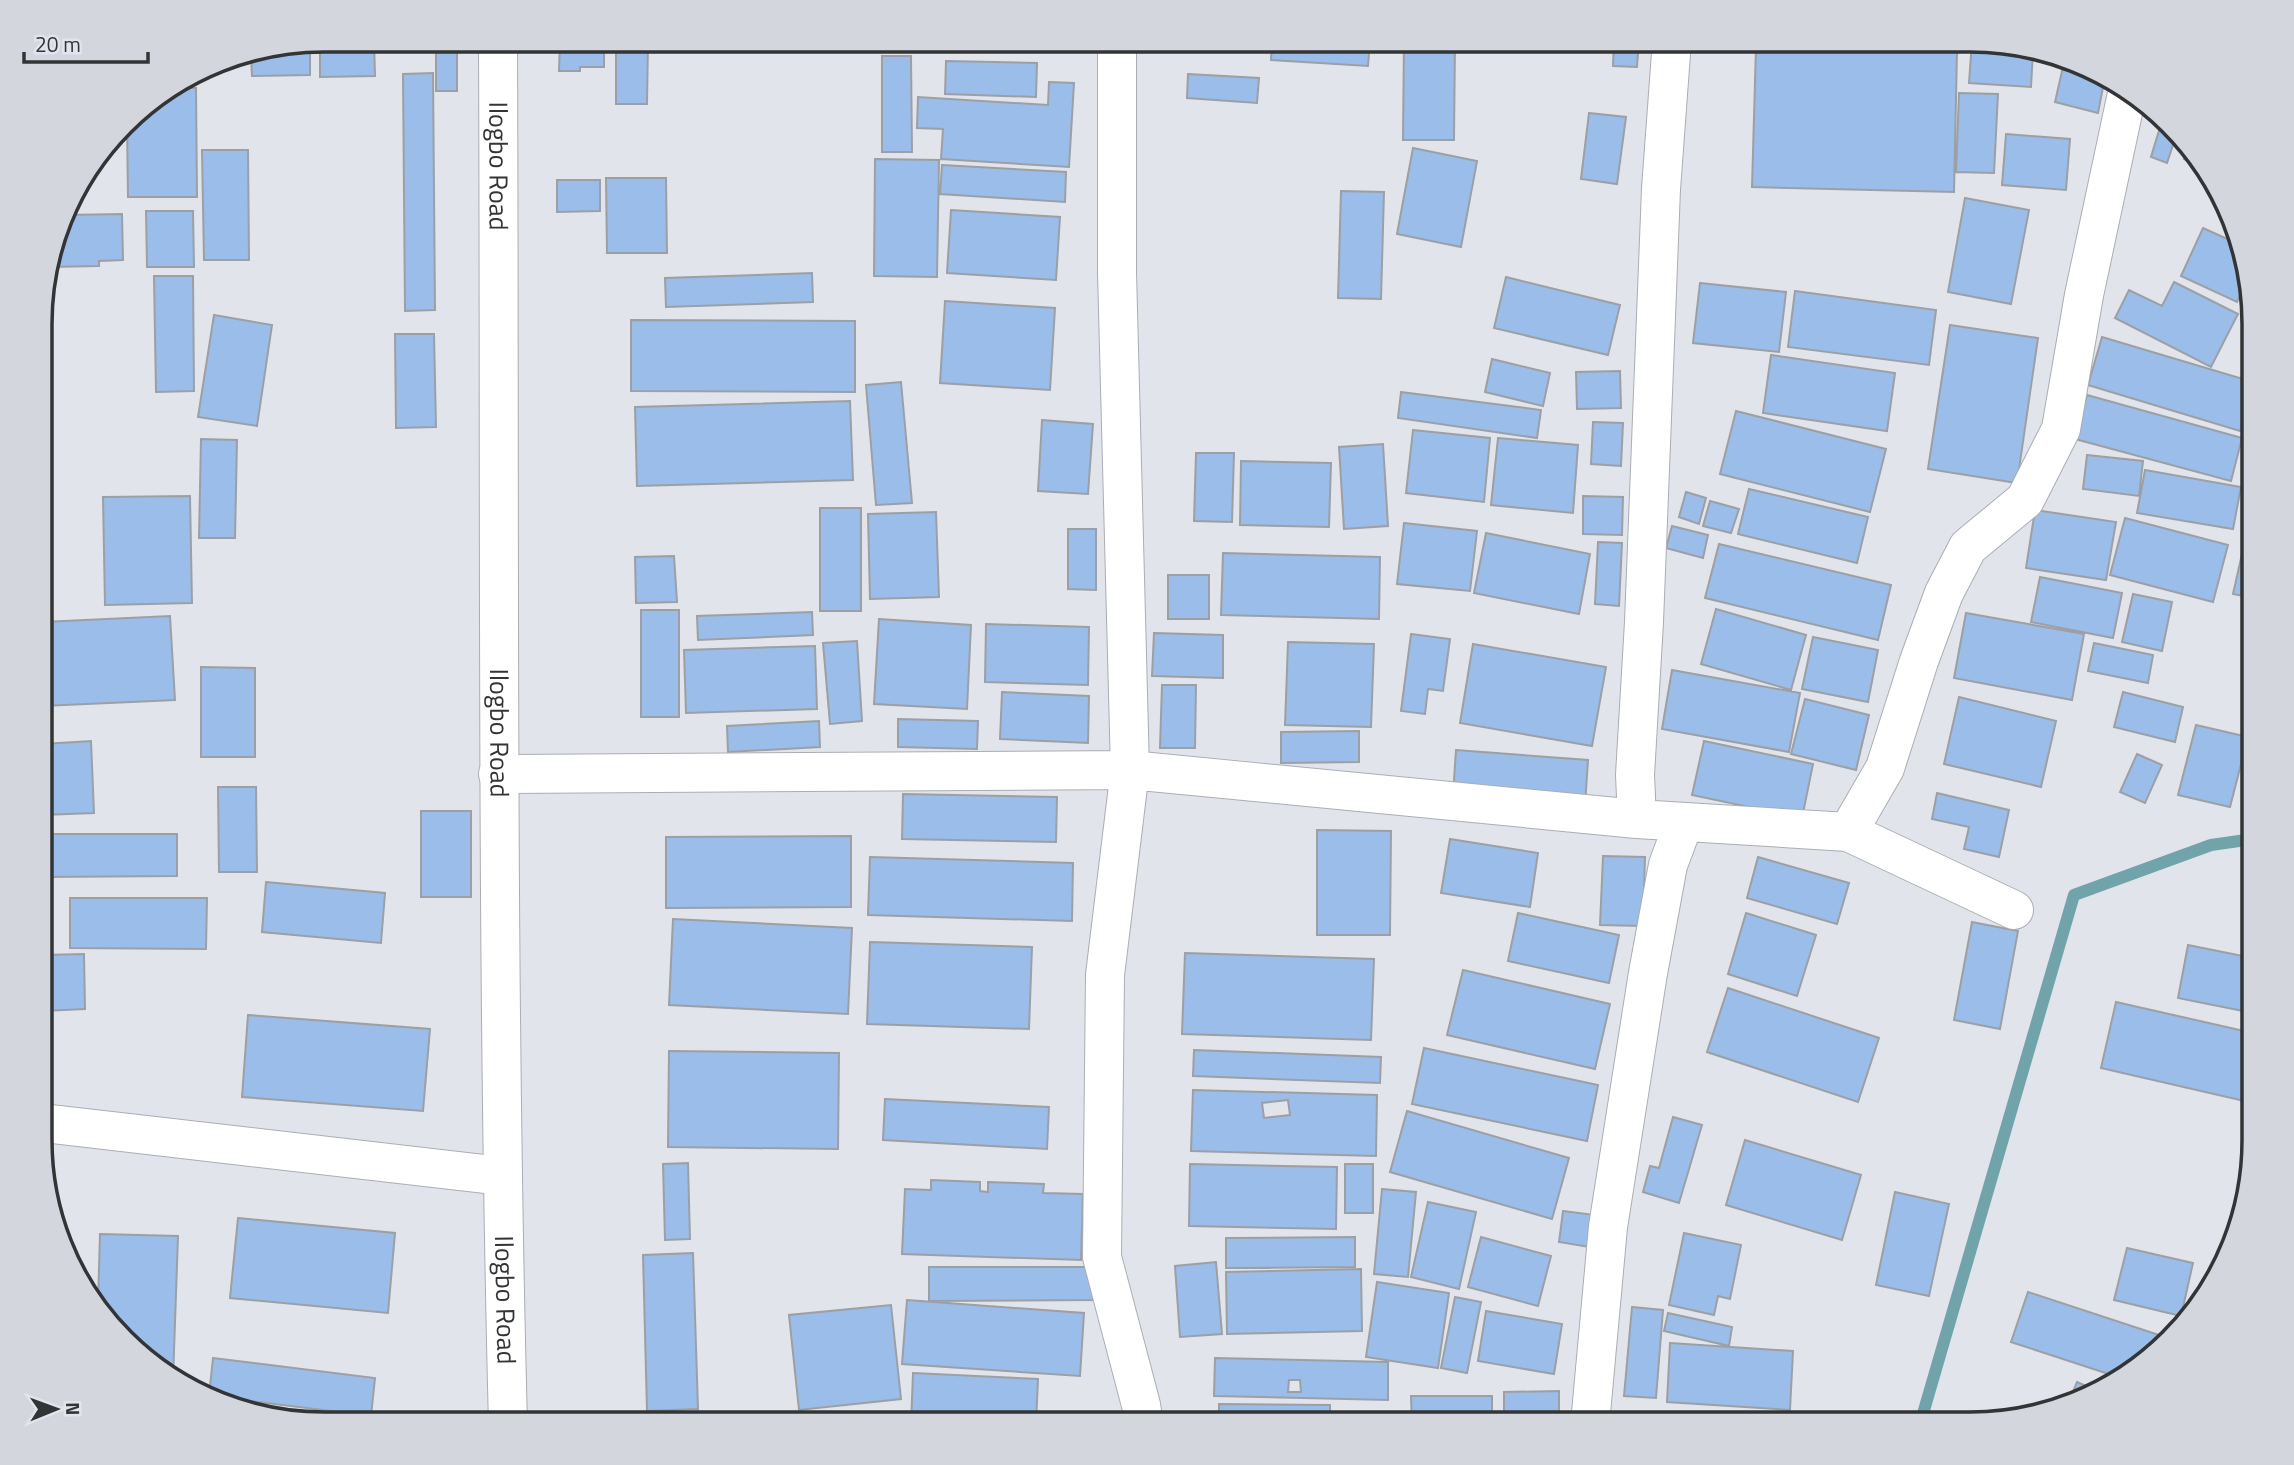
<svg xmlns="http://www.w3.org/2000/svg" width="2294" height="1465" viewBox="0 0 2294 1465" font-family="'Titillium Web',sans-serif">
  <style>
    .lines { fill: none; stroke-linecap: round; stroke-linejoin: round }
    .stream { stroke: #71a3aa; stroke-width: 12 }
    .building { fill: #9bbde9; stroke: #9ca0a5; stroke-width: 2; fill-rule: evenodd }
    .minor-casing { stroke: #aaaeb3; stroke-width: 40 }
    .major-casing { stroke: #aaaeb3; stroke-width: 40 }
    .minor { stroke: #fff; stroke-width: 38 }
    .major { stroke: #fff; stroke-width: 38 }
    .labels { text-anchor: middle; stroke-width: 5; stroke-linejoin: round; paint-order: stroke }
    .street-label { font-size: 26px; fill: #333436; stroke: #e1e5eb }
    .rim { fill: none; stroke: #333436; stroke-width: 3.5 }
  </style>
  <rect width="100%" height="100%" fill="#e1e5eb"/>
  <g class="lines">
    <!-- stream -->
    <path class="stream" d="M1920 1424 2074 895 2211 845 2253 839"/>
  </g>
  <!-- building -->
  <path class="building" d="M324 40H374L375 76 320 77V41Z
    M560 40H604V67H580V71H559Z
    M935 40H1107V47L935 45Z
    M1272 40H1370L1368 66 1271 60Z
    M1404 40H1455L1454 140H1403Z
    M1491 40H1600L1599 48 1491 43Z
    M1614 40H1639L1637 67 1613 66Z
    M1972 41 2033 51 2031 87 1969 83Z
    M616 42H648L647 104H616Z
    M310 43V75L252 76 251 55Z
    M1756 47 1957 51 1954 192 1752 187Z
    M436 49H457V91H436Z
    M882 56H911L912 152H882Z
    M2065 58 2105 77 2098 113 2055 102Z
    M946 61 1037 63 1036 97 945 94Z
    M433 73 435 310 405 311 403 74Z
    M1188 74 1259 78 1257 103 1187 98Z
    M1049 82 1074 83 1069 167 941 159 943 129 917 128 918 97 1048 105Z
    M174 88H196L197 197H128L127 123 137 111Z
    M1959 93 1998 94 1994 173 1956 172Z
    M1589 113 1626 117 1617 184 1581 179Z
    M2161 124 2175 139 2167 163 2151 157Z
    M2006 134 2070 139 2066 190 2002 185Z
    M1413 148 1477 161 1461 247 1397 234Z
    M202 150H248L249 260H204Z
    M2187 152 2201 167 2184 159Z
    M875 159 939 160 937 277 874 276Z
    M942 165 1066 172 1065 202 940 194Z
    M606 178H666L667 253H607Z
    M557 180H600V211L557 212Z
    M79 186V207H67L70 198Z
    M1341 191 1384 192 1381 299 1338 298Z
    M1965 198 2029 210 2011 304 1948 292Z
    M951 210 1060 217 1056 280 947 273Z
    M146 211H193L194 267H147Z
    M122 214 123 260 99 261V266L49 267 65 215Z
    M2203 228 2234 242 2246 282 2237 302 2181 276Z
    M812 273 813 302 666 307 665 278Z
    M154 276H193L194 391 156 392Z
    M1506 277 1620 305 1608 355 1494 328Z
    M2174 282 2238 314 2211 367 2115 318 2129 290 2162 306Z
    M1700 283 1786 292 1779 352 1693 343Z
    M1795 291 1936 310 1929 365 1788 347Z
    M945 301 1055 308 1050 390 940 383Z
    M214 315 272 325 257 426 198 417Z
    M631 320 855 321V392L631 391Z
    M1950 325 2038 338 2017 483 1928 469Z
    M395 334H434L436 427 396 428Z
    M2102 337 2253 382V389L2240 431 2088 385Z
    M1771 355 1895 373 1887 431 1763 413Z
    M1492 359 1550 373 1543 406 1485 392Z
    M1620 371 1621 408 1577 409 1576 372Z
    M901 382 912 503 876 505 866 385Z
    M1401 392 1541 410 1537 438 1398 418Z
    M2087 395 2242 438 2231 481 2075 439Z
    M850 401 853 480 637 486 635 407Z
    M1736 411 1886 449 1870 512 1720 474Z
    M1042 420 1093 424 1088 494 1038 491Z
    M1593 422 1623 423 1621 466 1591 464Z
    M1413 430 1490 438 1484 502 1406 493Z
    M1498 438 1578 445 1573 513 1491 505Z
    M201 439 237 440 235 538H199Z
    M1383 444 1388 526 1344 529 1339 447Z
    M1196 453H1234L1232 522 1194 521Z
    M2087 455 2143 461 2139 496 2083 489Z
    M1241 461 1331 463 1329 527 1240 525Z
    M2145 470 2241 487 2233 529 2137 513Z
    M1749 489 1868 517 1857 563 1738 534Z
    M2253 491V514L2245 511Z
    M1686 492 1706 498 1699 524 1679 517Z
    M190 496 192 603 105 605 103 497Z
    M1583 496 1623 497 1622 535 1583 534Z
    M1710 501 1739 509 1731 533 1703 526Z
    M820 508H861V611H820Z
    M2035 510 2116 522 2106 580 2026 568Z
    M936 512 939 597 870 599 868 514Z
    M2125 518 2228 545 2213 602 2110 575Z
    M1404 523 1477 531 1470 591 1397 584Z
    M1672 526 1708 535 1703 558 1666 548Z
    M1068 529H1096V590L1068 589Z
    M1486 533 1590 554 1579 614 1474 593Z
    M1598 542 1622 543 1619 606 1595 604Z
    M1719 544 1891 585 1878 640 1705 598Z
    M2244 545 2253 547V598L2233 594Z
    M1223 553 1380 557 1379 619 1221 615Z
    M674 556 677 602 636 603 635 557Z
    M1168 575H1209V619H1168Z
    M2040 577 2122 593 2113 638 2031 622Z
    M2133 594 2172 602 2162 651 2122 642Z
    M1716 609 1806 635 1791 690 1701 664Z
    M641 610H679V717H641Z
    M812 612 813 635 698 640 697 616Z
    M1966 613 2084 634 2072 700 1954 678Z
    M170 616 175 700 43 706V622Z
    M879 619 971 625 967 709 874 704Z
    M986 624 1089 627 1088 685 985 682Z
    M1154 633 1223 635V678L1152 676Z
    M1411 634 1450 639 1443 691 1428 689 1425 714 1401 711Z
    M1813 637 1878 650 1868 702 1802 689Z
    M857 641 862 721 830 724 823 643Z
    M1288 642 1374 644 1371 727 1285 725Z
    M2094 643 2153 655 2148 683 2088 671Z
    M1473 644 1606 667 1592 746 1460 723Z
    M815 646 817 709 686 713 684 650Z
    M201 667 255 668V757H201Z
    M1672 670 1800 693 1789 752 1662 729Z
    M1162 685H1196L1195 748H1160Z
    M1002 692 1089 696 1088 743 1000 739Z
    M2123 692 2183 707 2175 742 2114 727Z
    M1959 697 2056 721 2041 787 1944 764Z
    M1805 699 1869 715 1856 770 1791 754Z
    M898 719 978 721 977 749 898 747Z
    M819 721 820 747 728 752 727 726Z
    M2196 725 2248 737 2230 807 2178 795Z
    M1359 731V762L1281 763V732Z
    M91 741 94 813 43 815V744Z
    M1704 741 1813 764 1802 818 1692 795Z
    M1456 750 1588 760 1585 805 1453 795Z
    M2137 754 2162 765 2145 803 2120 792Z
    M218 787H256L257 872H219Z
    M1937 793 2009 810 1999 857 1964 849 1969 827 1932 819Z
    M903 794 1057 797 1056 842 902 839Z
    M421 811H471V897H421Z
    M1317 830 1391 831 1390 935H1317Z
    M43 834H177V876L43 877Z
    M851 836V907L666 908V837Z
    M1450 839 1538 853 1530 907 1441 893Z
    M1603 856 1645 857 1643 926 1600 925Z
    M870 857 1073 863 1072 921 868 915Z
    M1758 857 1849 883 1837 924 1747 898Z
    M266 882 385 893 381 943 262 932Z
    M70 898H207L206 949 70 948Z
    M1518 913 1619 935 1609 983 1508 961Z
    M1746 913 1816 935 1797 996 1728 974Z
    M673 919 852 928 848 1014 669 1005Z
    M1972 922 2018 931 2000 1029 1954 1020Z
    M870 942 1032 947 1029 1029 867 1024Z
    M2188 945 2253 958V1013L2178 998Z
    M1185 953 1374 959 1371 1040 1182 1034Z
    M84 954 85 1009 43 1011V955Z
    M1463 970 1610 1004 1595 1069 1447 1035Z
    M1728 988 1879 1038 1858 1102 1707 1052Z
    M2116 1002 2253 1033V1103L2101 1068Z
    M248 1015 430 1029 423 1111 242 1097Z
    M1424 1048 1598 1085 1587 1141 1412 1104Z
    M1194 1050 1381 1057 1380 1083 1193 1076Z
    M669 1051 839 1053 838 1149 668 1147Z
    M1193 1090 1377 1095 1376 1156 1191 1151ZM1288 1100 1290 1115 1264 1118 1262 1103Z
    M885 1099 1049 1107 1047 1149 883 1140Z
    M1407 1111 1569 1158 1552 1219 1390 1172Z
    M1673 1117 1702 1125 1679 1203 1643 1192 1650 1166 1659 1168Z
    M43 1139 48 1140 46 1177H43Z
    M1745 1140 1861 1175 1842 1240 1726 1205Z
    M688 1163 690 1239 665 1240 663 1164Z
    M1190 1164 1337 1167 1336 1229 1189 1226Z
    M1345 1164H1373V1213H1345Z
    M931 1180 980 1182V1191L988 1192V1182L1044 1184 1043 1193 1083 1194 1081 1260 902 1254 905 1189 931 1190Z
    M1382 1189 1416 1192 1408 1277 1374 1274Z
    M1895 1192 1949 1204 1929 1296 1876 1285Z
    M1428 1202 1476 1212 1459 1289 1411 1277Z
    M1563 1211 1595 1215 1590 1247 1559 1242Z
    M238 1218 395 1233 388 1313 230 1298Z
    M1684 1233 1741 1245 1730 1299 1718 1296 1714 1315 1669 1305Z
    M100 1234 178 1236 173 1380 166 1377 98 1303Z
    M1355 1237V1267L1226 1268V1238Z
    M1481 1237 1551 1256 1538 1306 1468 1287Z
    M2127 1248 2193 1263 2181 1316 2114 1300Z
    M693 1253 698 1409 647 1411 643 1255Z
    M1216 1262 1222 1334 1180 1337 1175 1266Z
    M929 1267H1098V1300L929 1301Z
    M1361 1269 1362 1331 1227 1334 1226 1272Z
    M1377 1282 1449 1293 1438 1368 1366 1357Z
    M2028 1292 2165 1337 2121 1378 2011 1342Z
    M1455 1297 1481 1302 1467 1373 1441 1368Z
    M907 1300 1084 1313 1080 1376 902 1364Z
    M891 1305 901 1399 799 1410 789 1315Z
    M1632 1307 1663 1310 1656 1398 1624 1396Z
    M1486 1311 1562 1324 1554 1374 1478 1361Z
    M1668 1313 1732 1327 1729 1346 1664 1331Z
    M1670 1343 1793 1351 1790 1410 1667 1402Z
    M213 1358 375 1378 371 1416 209 1396Z
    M1215 1358 1388 1362V1400L1214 1396ZM1289 1380H1300L1301 1392H1288Z
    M913 1373 1038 1379 1036 1424 911 1425Z
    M2077 1382 2098 1391 2070 1399Z
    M1559 1391V1424H1504V1392Z
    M1411 1396H1492V1424H1412Z
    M230 1403 337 1418 336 1425H324L234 1410 230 1408Z
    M1219 1404 1330 1405V1424H1219Z
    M1083 1413 1124 1415 1123 1424H1082Z
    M1656 1416 1688 1424H1654Z"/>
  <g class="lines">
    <!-- minor casing -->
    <g class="minor-casing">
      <path id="minor" d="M1117 40V272L1130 770 1105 975 1102 1257 1141 1405 1144 1424
        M498 774 1130 770 1637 819 1848 832 2014 910
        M1637 819 1635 775 1644 622 1661 189 1672 40
        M1848 832 1885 768 1919 661 1944 593 1968 547 2025 500 2061 429 2084 295 2128 89
        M43 1123 502 1176
        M1590 1424 1608 1227 1648 973 1668 865 1684 822"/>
    </g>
    <!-- major casing -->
    <g class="major-casing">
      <g id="major">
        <path id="s1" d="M498 40C500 502 496 963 508 1425"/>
      </g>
    </g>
    <!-- minor -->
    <use href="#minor" class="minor"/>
    <!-- major -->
    <use href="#major" class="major"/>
  </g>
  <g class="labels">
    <!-- street labels -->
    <g class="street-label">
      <text dy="9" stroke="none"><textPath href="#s1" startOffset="126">Ilogbo Road</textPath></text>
      <text dy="9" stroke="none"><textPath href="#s1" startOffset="693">Ilogbo Road</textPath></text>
      <text dy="9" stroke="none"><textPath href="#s1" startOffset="1260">Ilogbo Road</textPath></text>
    </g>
  </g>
  <!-- crop -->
  <path d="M0 0H2294V1465H0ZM324 52H1970A272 272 0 0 1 2242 324V1140A272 272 0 0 1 1970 1412H324A272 272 0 0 1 52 1140V324A272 272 0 0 1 324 52Z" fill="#d3d7dd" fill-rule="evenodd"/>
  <path class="rim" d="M324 52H1970A272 272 0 0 1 2242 324V1140A272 272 0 0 1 1970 1412H324A272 272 0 0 1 52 1140V324A272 272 0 0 1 324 52Z"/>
  <!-- north arrow -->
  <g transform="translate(56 1409) rotate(89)" stroke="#e1e5eb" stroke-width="5" paint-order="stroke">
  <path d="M0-5L12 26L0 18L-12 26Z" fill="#333436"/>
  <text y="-10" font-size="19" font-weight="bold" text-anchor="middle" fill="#333436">N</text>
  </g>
  <!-- scale -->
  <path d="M24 52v10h124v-10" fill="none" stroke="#333436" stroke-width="3.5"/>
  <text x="35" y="52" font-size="21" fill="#333436" stroke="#e1e5eb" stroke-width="5" paint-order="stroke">20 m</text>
</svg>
